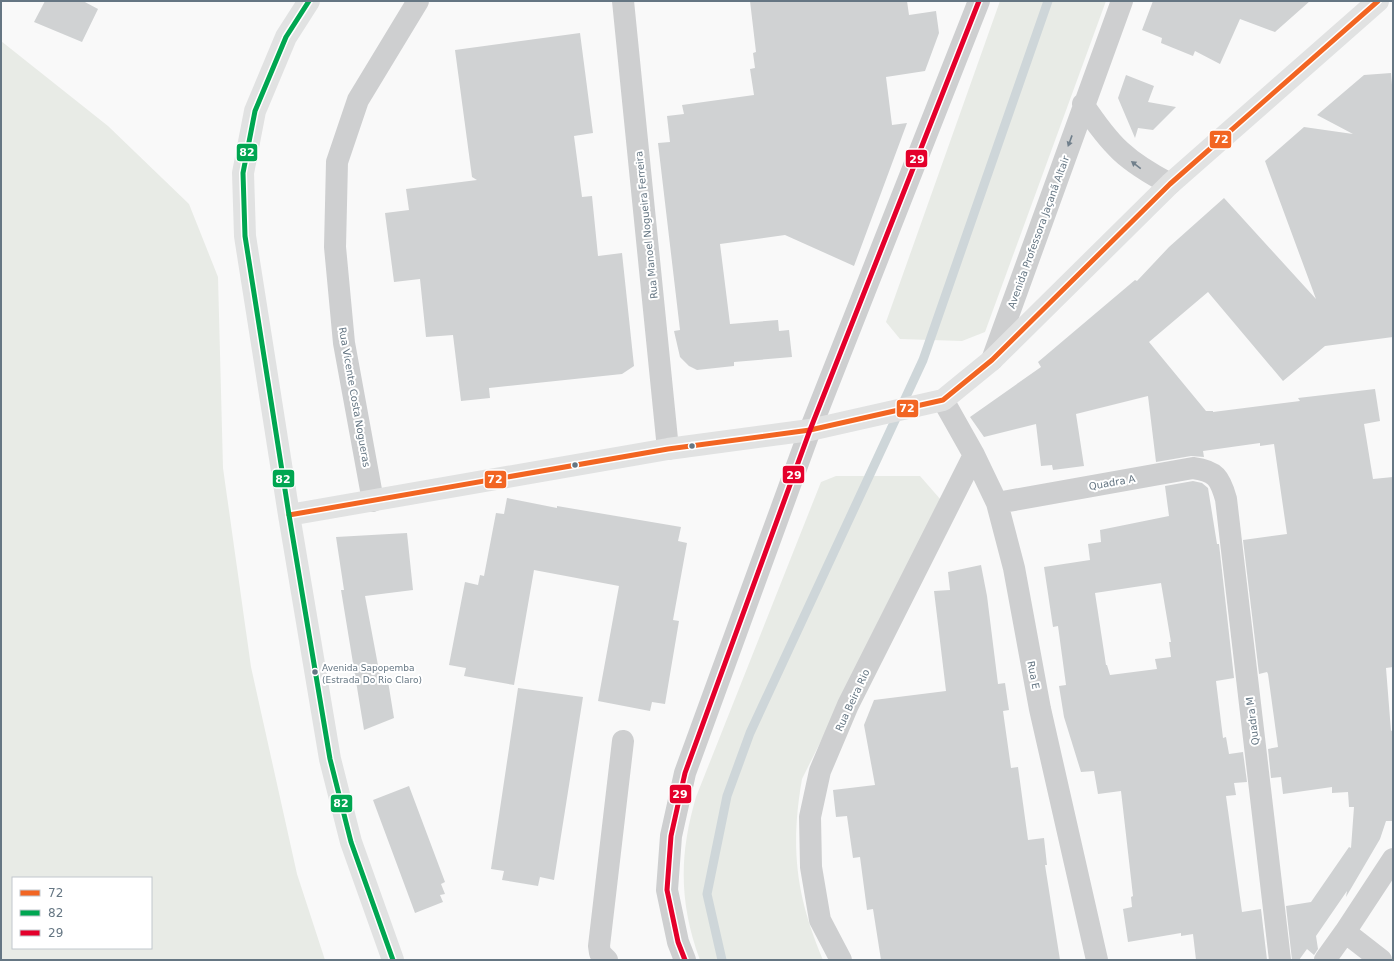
<svg xmlns="http://www.w3.org/2000/svg" width="1394" height="961" viewBox="0 0 1394 961" font-family="'DejaVu Sans',sans-serif">
  <style>
    .green { fill: #e8ebe6; fill-rule: evenodd }
    .lines { fill: none; stroke-linecap: round; stroke-linejoin: round }
    .stream { stroke: #ced6d9; stroke-width: 9 }
    .building { fill: #d0d2d3; fill-rule: evenodd }
    .street { stroke: #cecfd0; stroke-width: 22 }
    .secondary { stroke: #e1e2e2; stroke-width: 22 }
    .bus-1-casing { stroke: #fff; stroke-width: 8 }
    .bus-2-casing { stroke: #fff; stroke-width: 8 }
    .bus-3-casing { stroke: #fff; stroke-width: 8 }
    .bus-1 { stroke: #f26522; stroke-width: 5 }
    .bus-2 { stroke: #00a651; stroke-width: 5 }
    .bus-3 { stroke: #e4002b; stroke-width: 5 }
    .oneway { fill: #707f8b }
    .bus-dot { fill: #657683; stroke: #fff; stroke-width: 1.5 }
    .labels { text-anchor: middle; stroke-width: 4; stroke-linejoin: round; paint-order: stroke }
    .bus-label { font-size: 9px; fill: #657683; stroke: #fff; text-anchor: start }
    .street-label { font-size: 10px; fill: #657683; stroke: #fff }
    .line-badge { stroke: #fff; stroke-width: 1.5 }
    .badge-label { font-size: 11px; text-anchor: middle; font-weight: bold; fill: #fff }
  </style>
  <rect width="100%" height="100%" fill="#f9f9f9"/>
  <!-- green -->
  <path class="green" d="M1000 1H1106L985 332 962 341 900 339 886 322Z
    M1 41 108 126 189 204 218 277 223 468 251 667 297 874 325 960H1ZM13 878H151V948H13Z
    M836 476H920L941 500 802 779C790 848 796 896 823 960H700C679 903 679 855 696 797L821 482Z"/>
  <g class="lines">
    <!-- stream -->
    <path class="stream" d="M722 960 707 894 727 796 750 733 923 360 1048 1"/>
  </g>
  <!-- building -->
  <path class="building" d="M45 1H83L98 9 82 42 34 22Z
    M750 1H907L909 15 936 11 939 33 925 71 886 77 892 125 907 123 854 266 785 235 720 244 730 324 778 320 779 331 789 330 792 357 734 362V366L697 370 689 366 680 357 674 331 680 330 658 143 670 142 667 116 684 114 682 105 754 95 750 69 755 68 753 53 756 52Z
    M1153 1H1310L1275 32 1240 19 1220 64 1195 51 1193 56 1161 43 1162 38 1142 30Z
    M580 33 593 133 574 136 582 197 592 196 598 256 622 253 634 366 622 374 489 388 490 398 461 401 453 335 426 337 420 279 394 282 385 213 409 210 406 189 477 180 472 177 455 50Z
    M1391 73 1393 97V337L1325 346 1283 381 1208 292 1149 342 1206 411H1213V412L1300 401 1298 398 1375 389 1380 421 1364 424 1373 479 1393 477V667L1386 668 1391 731 1393 730V821H1386L1380 839 1346 897 1347 891 1316 936 1318 949 1314 955 1307 949 1299 960H1292L1286 906 1311 902 1349 847 1351 848 1354 807H1349L1348 792 1332 793V787L1283 794 1281 777 1271 778 1268 749 1278 747 1268 674 1267 672 1259 674 1243 540 1287 534 1274 444 1260 446V443L1203 451 1204 457 1191 456 1156 462 1148 396 1076 414 1084 466 1053 470 1052 465 1041 466 1036 424 984 437 970 417 1041 367 1038 362 1135 280 1137 281 1169 247 1224 198 1316 299 1265 161 1304 127 1353 134 1317 115 1364 75Z
    M1126 75 1154 86 1148 102 1176 107 1153 130 1138 128 1135 138 1118 98Z
    M1193 481 1202 483 1208 488 1217 544H1219L1234 678 1216 681 1223 738 1226 737 1229 754 1243 752 1247 782 1234 783 1236 795 1226 796 1242 912 1261 909 1267 960H1196L1193 934 1181 936V933L1128 942 1123 909 1132 907 1131 897 1133 896 1121 791 1098 794 1094 771 1081 772 1064 717 1059 686 1066 685 1058 626 1053 627 1044 567 1090 560 1088 544 1101 542 1100 530 1169 516 1165 486ZM1161 583 1171 642H1169L1171 657 1155 659 1157 669 1110 675 1107 665H1106L1095 593Z
    M507 498 557 508V506L681 527 678 541 687 543 673 620 679 621 665 704 652 702 650 711 598 701 619 586 534 570 514 685 464 676 466 668 449 665 465 582 478 585 480 575 484 576 496 513 504 514Z
    M407 533 413 590 365 596 380 676 387 675 394 718 364 730 341 590H344L336 537Z
    M981 565 987 596 998 684 1005 683 1009 710 1003 711 1011 768 1018 767 1028 840 1044 838 1047 865H1045L1060 960H881L873 909 867 910 860 857 853 858 847 816 836 817 833 790 875 785 864 725 874 700 946 691 934 591 950 590 948 572Z
    M518 688 583 697 554 880 540 877 538 886 502 880 504 871 491 869Z
    M409 786 445 882 441 884 445 894 440 895 443 902 415 913 373 800Z"/>
  <g class="lines">
    <!-- street -->
    <path class="street" d="M623 1 668 449
      M1083 104C1111 146 1126 161 1170 184
      M992 360 1122 1
      M943 400 974 455 997 503 1014 568 1040 709 1097 960
      M373 501 344 343 335 247 337 162 358 100 418 1
      M997 503 1193 468C1216 471 1220 478 1226 499L1280 960
      M1345 932 1381 960
      M607 960 600 953 599 946 623 741
      M685 960 678 942 667 890 671 836 685 773 810 430 979 1
      M841 960 820 920 811 867 810 817 820 771 848 705 974 455
      M1325 960 1345 932 1393 859"/>
    <!-- secondary -->
    <path class="secondary" d="M309 1 286 37 255 111 243 173 245 236 289 515 330 759 351 842 393 960
      M289 515 668 449 810 430 943 400 992 360 1170 184 1378 1"/>
    <!-- bus-1 casing -->
    <g class="bus-1-casing">
      <path id="bus-1" d="M289 515 668 449 810 430 943 400 992 360 1170 184 1378 1"/>
    </g>
    <!-- bus-2 casing -->
    <g class="bus-2-casing">
      <path id="bus-2" d="M309 1 286 37 255 111 243 173 245 236 289 515 330 759 351 842 393 960"/>
    </g>
    <!-- bus-3 casing -->
    <g class="bus-3-casing">
      <path id="bus-3" d="M685 960 678 942 667 890 671 836 685 773 810 430 979 1"/>
    </g>
    <!-- bus-1 -->
    <use href="#bus-1" class="bus-1"/>
    <!-- bus-2 -->
    <use href="#bus-2" class="bus-2"/>
    <!-- bus-3 -->
    <use href="#bus-3" class="bus-3"/>
  </g>
  <!-- one-way arrows -->
  <defs><path id="oneway-solid" d="M-6-.8H1V-3.2L6.5 0L1 3.2V.8H-6Z"/></defs>
  <g class="oneway">
    <use href="#oneway-solid" transform="translate(1070 141) rotate(110)"/>
    <use href="#oneway-solid" transform="translate(1136 165) rotate(-142)"/>
  </g>
  <!-- markers -->
  <g class="bus-dot">
    <circle cx="692" cy="446" r="3.5"/>
    <circle cx="575" cy="465" r="3.5"/>
    <circle cx="315" cy="672" r="3.5"/>
  </g>
  <g class="labels">
    <!-- bus labels -->
    <g class="bus-label">
      <text x="322" y="671">Avenida Sapopemba<tspan x="322" dy="12">(Estrada Do Rio Claro)</tspan></text>
    </g>
    <!-- street labels -->
    <g class="street-label">
      <text transform="translate(646 225) rotate(-96)" y="4">Rua Manoel Nogueira Ferreira</text>
      <text transform="translate(1038 232) rotate(-70)" y="4">Avenida Professora Jaçanã Altair</text>
      <text transform="translate(355 397) rotate(80)" y="4">Rua Vicente Costa Nogueras</text>
      <text transform="translate(1112 482) rotate(-10)" y="4">Quadra A</text>
      <text transform="translate(1034 675) rotate(79)" y="4">Rua E</text>
      <text transform="translate(852 700) rotate(-65)" y="4">Rua Beira Rio</text>
      <text transform="translate(1252 721) rotate(-97)" y="4">Quadra M</text>
    </g>
  </g>
  <g class="line-badge">
    <rect x="1209" y="130" width="23" height="19" rx="4" fill="#f26522"/>
    <rect x="236" y="143" width="22" height="19" rx="4" fill="#00a651"/>
    <rect x="905" y="149" width="23" height="19" rx="4" fill="#e4002b"/>
    <rect x="896" y="399" width="23" height="19" rx="4" fill="#f26522"/>
    <rect x="782" y="465" width="23" height="19" rx="4" fill="#e4002b"/>
    <rect x="272" y="469" width="23" height="19" rx="4" fill="#00a651"/>
    <rect x="484" y="470" width="23" height="19" rx="4" fill="#f26522"/>
    <rect x="669" y="784" width="23" height="20" rx="4" fill="#e4002b"/>
    <rect x="330" y="794" width="23" height="19" rx="4" fill="#00a651"/>
  </g>
  <g class="badge-label">
    <text x="1221" y="143">72</text>
    <text x="247" y="156">82</text>
    <text x="917" y="163">29</text>
    <text x="907" y="412">72</text>
    <text x="794" y="479">29</text>
    <text x="283" y="483">82</text>
    <text x="495" y="483">72</text>
    <text x="680" y="798">29</text>
    <text x="341" y="807">82</text>
  </g>
  <!-- border -->
  <rect width="1394" height="961" fill="none" stroke="#657683" stroke-width="4"/>
  <!-- legend -->
  <rect x="12" y="877" width="140" height="72" fill="#ffffff" stroke="#c1c8cd"/>
  <rect x="20" y="890" width="20" height="6" fill="#f26522" stroke="#c1c8cd"/>
  <text x="48" y="897" font-size="12" fill="#657683">72</text>
  <rect x="20" y="910" width="20" height="6" fill="#00a651" stroke="#c1c8cd"/>
  <text x="48" y="917" font-size="12" fill="#657683">82</text>
  <rect x="20" y="930" width="20" height="6" fill="#e4002b" stroke="#c1c8cd"/>
  <text x="48" y="937" font-size="12" fill="#657683">29</text>
</svg>
